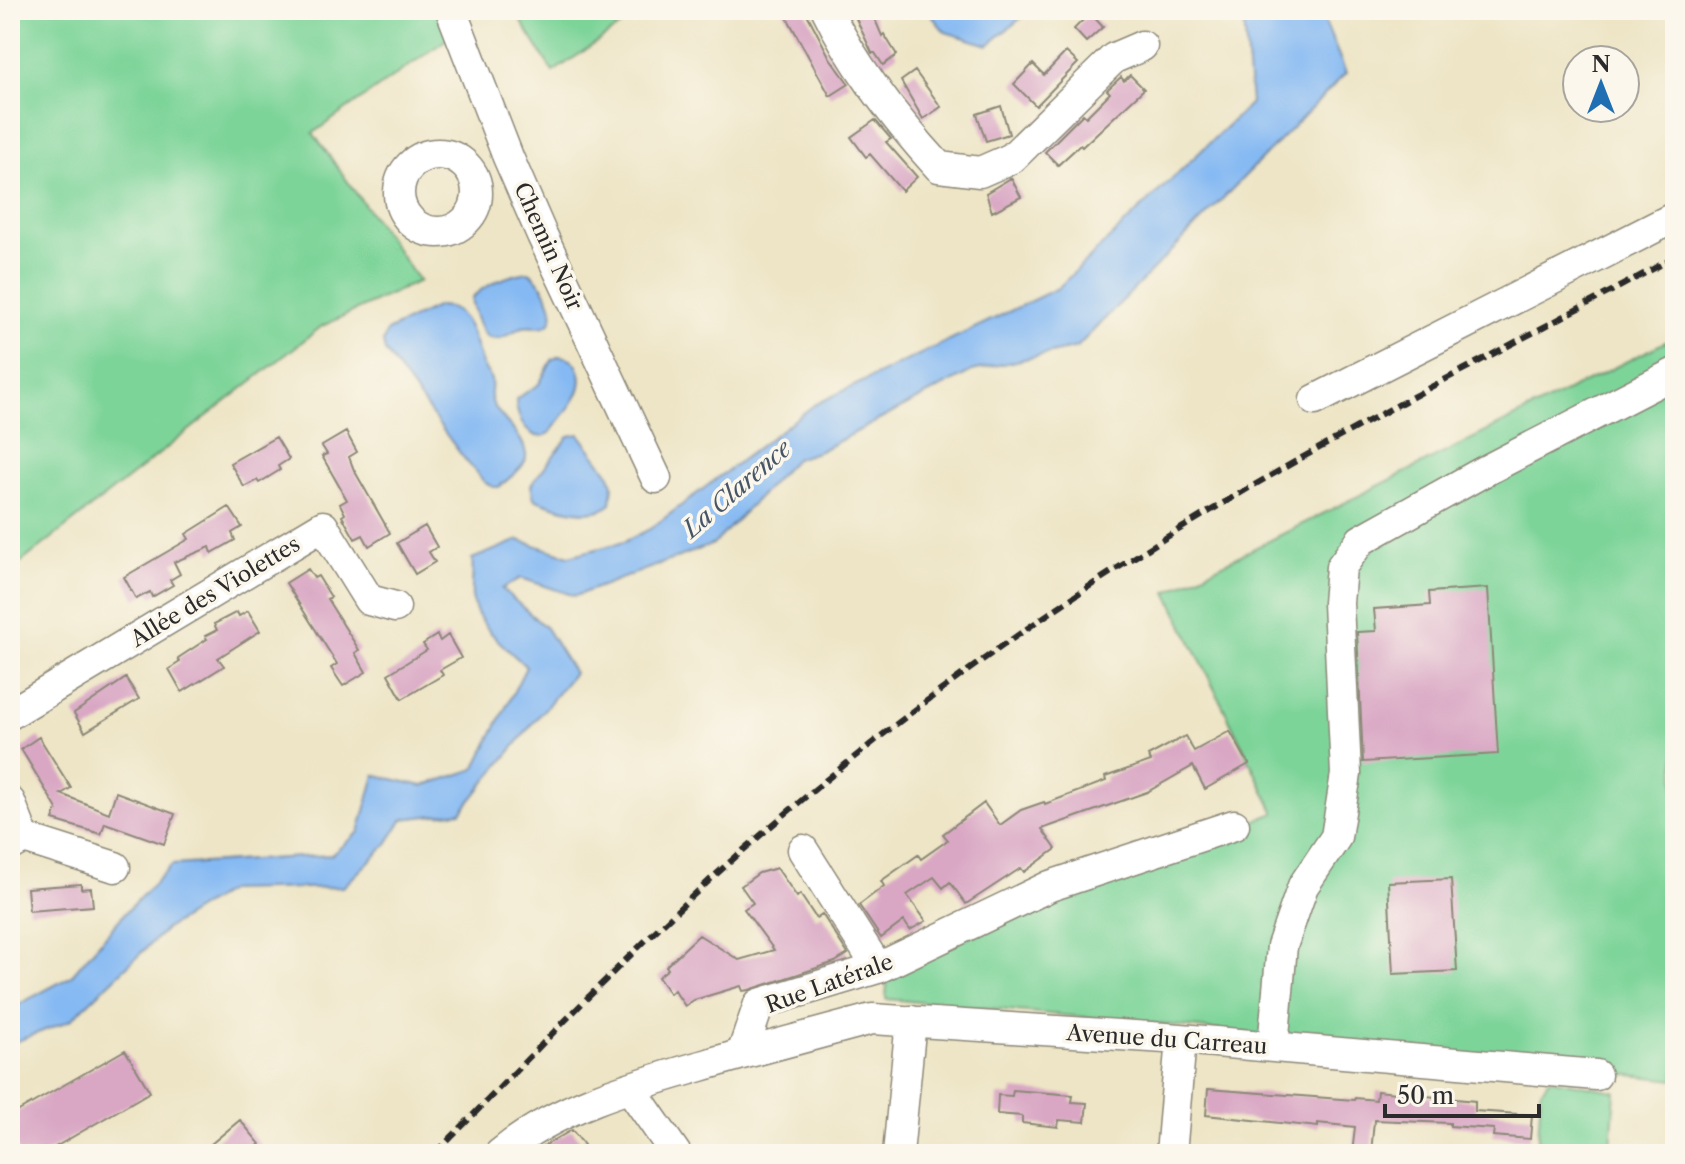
<svg xmlns="http://www.w3.org/2000/svg" width="1685" height="1164" viewBox="0 0 1685 1164" font-family="'Libre Caslon Text',serif">
  <style>
    .green { fill: #7dd499; stroke: #548062; stroke-width: 2 }
    .water { fill: #85b9f3; stroke: #58728f; stroke-width: 2 }
    .building { fill: #d9a7c4 }
    .lines { fill: none; stroke-linecap: round; stroke-linejoin: round }
    .minor-casing { stroke: #8c8878; stroke-width: 33 }
    .minor { stroke: #fff; stroke-width: 30 }
    .rail { stroke: #2b2b2b; stroke-width: 6; stroke-dasharray: 12 6; stroke-linecap: butt }
    .labels { text-anchor: middle; stroke-width: 7; stroke-linejoin: round; paint-order: stroke }
    .street-label { font-size: 22px; fill: #2b2b2b; stroke: #fbf7ec }
    .water-label { font-size: 24px; font-style: italic; fill: #465667; stroke: #fbf7ec }
  </style>
  <rect width="100%" height="100%" fill="#fbf7ec"/>
  <filter id="ink" filterUnits="userSpaceOnUse"><feTurbulence type="fractalNoise" baseFrequency=".0125" numOctaves="2"/><feDisplacementMap in="SourceGraphic" scale="16" xChannelSelector="R" yChannelSelector="G"/><feConvolveMatrix kernelMatrix="1 2 1 2 8 2 1 2 1" color-interpolation-filters="sRGB"/></filter>
  <filter id="wash" filterUnits="userSpaceOnUse"><feTurbulence type="fractalNoise" baseFrequency=".006" numOctaves="4" result="noise"/><feDisplacementMap in="SourceGraphic" scale="32" xChannelSelector="R" yChannelSelector="G"/><feGaussianBlur stdDeviation="1.8" result="paint"/><feColorMatrix in="noise" values="0 0 0 0 0 0 0 0 0 0 0 0 0 0 0 0 0 1.4 0 .05"/><feComposite in="paint" operator="in"/></filter>
  <g filter="url(#wash)">
    <rect width="100%" height="100%" fill="#eee5c6"/>
    <!-- green -->
    <path class="green" d="M10 10H435L450 37 313 133 419 281 322 326 10 571Z
      M514 10H644L553 72Z
      M1675 337V1080L1170 1025 886 999 888 964 1275 813 1167 592Z
      M1549 1079 1615 1091 1611 1146 1675 1150V1154H1537L1541 1091Z"/>
    <!-- water -->
    <path class="water" d="M927 10H1031L988 45 945 32Z
      M1243 10H1320L1346 73 1077 347 972 371 820 451 795 459 714 544 575 596 521 578 502 589 546 628 574 673 461 812 403 819 386 845 343 887 229 890 166 929 71 1020 10 1044V1009L70 977 125 913 172 865 331 855 359 832 375 775 423 786 475 769 526 667C506 646 477 628 472 597 471 587 474 571 472 559L519 540 569 556 624 542 650 529 814 405 1058 288 1251 103Z
      M529 272C540 278 563 316 547 325 541 329 530 325 523 327 511 331 501 343 488 337 479 332 475 313 472 304V298C485 284 511 274 529 272Z
      M438 306C469 306 473 339 482 364 484 369 490 375 491 380 493 389 488 395 493 404 502 421 524 435 526 455 528 466 506 480 499 487H493L485 483 462 456 385 351 383 342 387 331Z
      M559 356C569 357 575 359 579 370 588 392 562 415 550 433 530 446 515 417 516 399L539 384 552 360Z
      M579 434 610 475 613 485 611 504C593 520 554 507 534 499L531 486 533 482 569 436Z"/>
    <g id="blocks">
      <!-- building -->
      <path class="building" d="M783 10H805L830 58 849 84 830 96Z
        M852 10H871L882 36 884 34 897 55 883 65 875 53H872Z
        M1090 13 1103 27 1086 42 1074 29Z
        M1066 52 1078 63 1036 106 1014 84 1033 64 1044 75Z
        M915 71 941 107 923 119 901 81Z
        M1130 75 1144 89 1082 147 1080 145 1058 165 1045 152 1083 114 1086 117 1110 93 1107 90 1121 77 1124 81Z
        M1001 106 1009 134 986 141 977 114Z
        M875 120 891 139 886 142 917 177 902 191 870 154 866 157 851 137Z
        M1011 178 1021 197 992 212 986 193Z
        M346 432 357 452 349 457 354 470 390 533 369 546 363 535 355 539 342 516 345 514 340 504 347 500 322 456 327 454 322 446Z
        M276 437 289 459 278 466 280 470 259 483 257 480 244 487 230 463Z
        M229 507 242 527 232 533 235 540 212 553 210 547 174 562 180 574 170 580 173 585 152 597 150 592 136 599 124 577 189 539 186 534Z
        M425 526 437 547 429 552 435 562 415 574 397 543Z
        M308 569 314 578 318 576 331 597 327 599 359 650 355 653 366 672 343 686 331 668 337 664 286 583Z
        M1488 588 1498 754 1363 762 1357 632 1376 631 1374 609 1430 605 1429 592Z
        M248 611 260 631 218 658 224 666 182 692 169 669 180 662 178 658 207 639 205 636 217 630 214 624 237 612 239 616Z
        M437 635 440 641 448 635 461 658 440 670 443 675 402 699 388 674 427 650 423 644Z
        M126 678 139 699 85 732 74 713Z
        M1230 731 1249 764 1205 789 1193 766 1147 792 1042 829 1056 849 1024 872 1021 868 966 904 950 882 943 888 934 877 907 895 926 921 910 930 904 921 881 938 859 905 884 886 881 881 918 855 921 859 948 840 943 834 984 803 1000 825 1021 810 1044 802 1045 804 1106 781 1105 777 1151 761 1148 756 1185 736 1194 751Z
        M39 737 71 788 61 794 109 813 116 792 175 814 164 844 105 823 101 834 53 820 57 809 21 749Z
        M777 868 797 897 800 894 816 918 822 914 848 954 835 962 749 990 743 991 741 986 694 1000 685 1006 674 990 670 994 658 977 668 969 666 966 699 935 739 960 774 950 744 909 753 903 741 886 759 873Z
        M1451 879 1457 971 1393 974 1388 882Z
        M81 884V889L91 888 93 906 29 911 27 888Z
        M125 1050 150 1092 43 1154H20L10 1135V1116Z
        M1208 1089 1354 1100 1355 1098 1376 1100 1377 1091 1475 1101V1111L1532 1115 1530 1139 1493 1136 1494 1129 1450 1126V1123L1374 1120 1371 1154H1352L1355 1127 1318 1123V1127L1206 1115Z
        M1013 1090 1073 1095 1072 1102 1087 1103 1085 1122 1059 1120 1058 1127 1022 1123V1116L997 1114 998 1095 1012 1096Z
        M240 1120 260 1144 248 1154H199Z
        M572 1130 584 1145 571 1154H530Z"/>
    </g>
  </g>
  <g filter="url(#ink)">
    <use href="#blocks" fill-opacity="0" stroke="#8c8878" stroke-width="2"/>
    <g class="lines">
      <!-- minor casing -->
      <g class="minor-casing">
        <path id="minor" d="M451 10 508 157 542 235 656 478
          M827 10C855 68 896 120 939 167L980 172 1012 158 1114 58 1142 46
          M399 193a39 39 0 1 1 78 0a39 39 0 1 1-78 0Z
          M1315 400 1675 217
          M10 714 323 526 369 600 395 607
          M10 802 24 838 10 846
          M24 838 115 867
          M803 850 878 968
          M1273 1047 1282 946 1303 886 1336 837 1346 774 1338 603 1341 567 1361 540 1481 473 1675 373
          M742 1054 872 1019 1181 1039 1596 1075
          M630 1088 676 1154
          M500 1154C567 1098 660 1079 742 1054L759 1004 878 968 1050 886 1234 825
          M898 1154 911 1021
          M1171 1154 1181 1039"/>
      </g>
      <!-- minor -->
      <use href="#minor" class="minor"/>
      <!-- rail -->
      <path class="rail" d="M435 1154C529 1058 621 960 721 870 815 786 914 707 1018 635 1224 489 1453 377 1675 257"/>
    </g>
  </g>
  <g class="labels">
    <!-- street labels -->
    <g class="street-label">
      <text transform="translate(549 246) rotate(66)" y="8">Chemin Noir</text>
      <text transform="translate(215 591) rotate(-31)" y="8">Allée des Violettes</text>
      <text transform="translate(829 983) rotate(-20)" y="8">Rue Latérale</text>
      <text transform="translate(1167 1039) rotate(4)" y="8">Avenue du Carreau</text>
    </g>
    <!-- water labels -->
    <g class="water-label">
      <text transform="translate(737 489) rotate(-41)" y="8">La Clarence</text>
    </g>
  </g>
  <!-- margin -->
  <rect width="1685" height="1164" fill="none" stroke="#fbf7ec" stroke-width="40"/>
  <!-- north arrow -->
  <g transform="translate(1601 84)"><circle r="38" fill="#fbf7ec" stroke="#a8a59f" stroke-width="2"/>
  <path d="M0-6L14 30L0 20L-14 30Z" fill="#1f6fb2"/>
  <text y="-12" font-size="22" font-weight="bold" text-anchor="middle" fill="#2b2b2b">N</text>
  </g>
  <!-- scale -->
  <path d="M1385 1104v12h154v-12" fill="none" stroke="#2b2b2b" stroke-width="4"/>
  <text x="1397" y="1104" font-size="24" fill="#2b2b2b" stroke="#fbf7ec" stroke-width="6" paint-order="stroke">50 m</text>
</svg>
